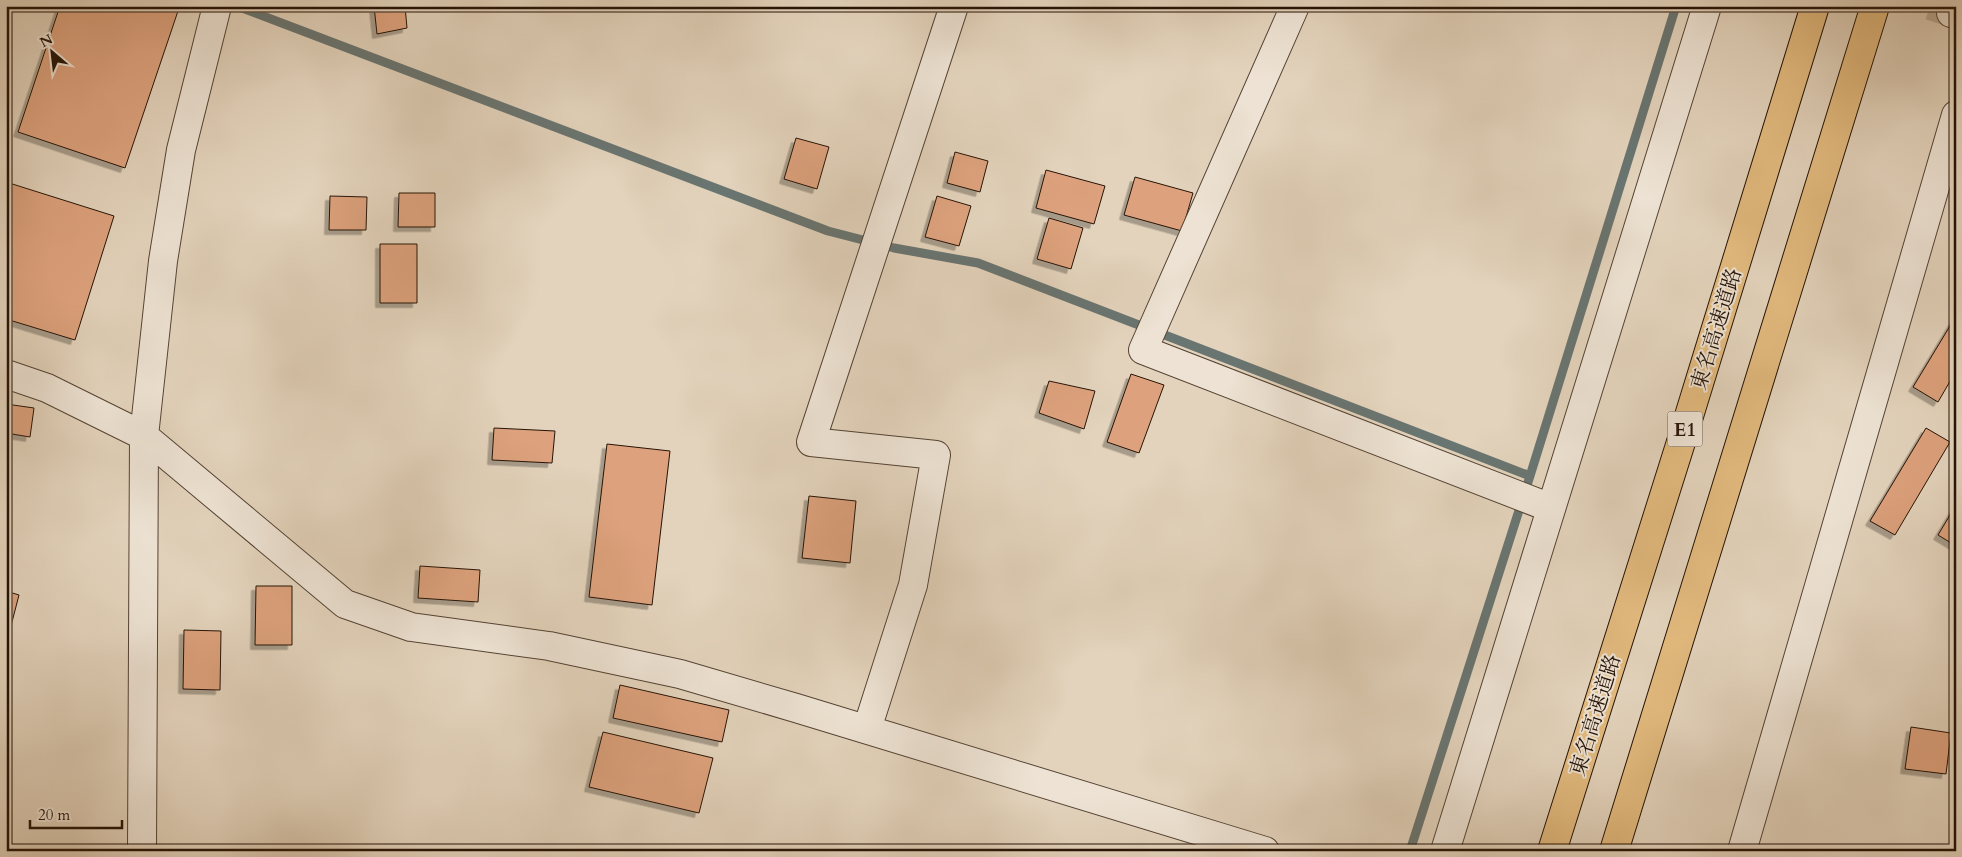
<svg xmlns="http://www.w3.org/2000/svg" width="1962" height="857" viewBox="0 0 1962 857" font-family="Cardo,'Noto Serif JP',serif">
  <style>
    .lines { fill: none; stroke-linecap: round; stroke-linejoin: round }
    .stream { stroke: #697571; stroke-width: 9 }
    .building { fill: #dda27d; stroke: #251306; filter: url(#shadow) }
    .minor-tunnel { stroke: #bdad98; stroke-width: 28; stroke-dasharray: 28 14; stroke-linecap: butt }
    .minor-casing { stroke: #544334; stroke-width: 30 }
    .highway-casing { stroke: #251306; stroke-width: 30 }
    .minor { stroke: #ede2d3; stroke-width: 28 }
    .highway { stroke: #e2ba7e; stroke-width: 28 }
    .labels { text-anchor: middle; stroke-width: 4; stroke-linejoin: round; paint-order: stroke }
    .shield { fill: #ede2d3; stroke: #615144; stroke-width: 1 }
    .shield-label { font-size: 20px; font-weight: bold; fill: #251306 }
    .street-label { font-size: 21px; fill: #251306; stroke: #ede2d3 }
  </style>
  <defs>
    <filter id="shadow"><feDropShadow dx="-4.5" dy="4.5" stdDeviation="0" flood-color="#0004"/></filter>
  </defs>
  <rect width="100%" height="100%" fill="#e3d3bc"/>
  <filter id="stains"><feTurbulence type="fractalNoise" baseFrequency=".004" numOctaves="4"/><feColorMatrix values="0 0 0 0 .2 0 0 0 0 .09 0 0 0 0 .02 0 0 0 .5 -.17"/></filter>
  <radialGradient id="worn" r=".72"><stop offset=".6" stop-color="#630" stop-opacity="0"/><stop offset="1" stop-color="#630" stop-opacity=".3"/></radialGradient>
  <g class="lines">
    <!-- stream -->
    <path class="stream" d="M237 6 828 231 894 248 978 263 1530 476
      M1410 851 1530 476 1676 6"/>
  </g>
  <!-- building -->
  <path class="building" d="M60 6H173L179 8 125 168 18 132Z
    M374 6H405L407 28 377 34Z
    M796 138 829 147 817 189 784 179Z
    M955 152 988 161 980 192 947 183Z
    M1046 170 1105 186 1094 224 1036 208Z
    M1135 177 1193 193 1182 231 1124 215Z
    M6 182 114 216 75 340 6 319Z
    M399 193H435V227H398Z
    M330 196 367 197 366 230H329Z
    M937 196 971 206 959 246 925 237Z
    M1049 218 1083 228 1071 269 1037 259Z
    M380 244H417V303H380Z
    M1956 316V371L1938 402 1913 387Z
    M1131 374 1164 385 1139 453 1107 442Z
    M1049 381 1095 391 1084 429 1039 413Z
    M6 404 34 408 30 437 6 433Z
    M494 428 555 431 552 463 492 460Z
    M1926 428 1950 442 1895 535 1870 521Z
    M607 444 670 451 652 605 589 597Z
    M809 496 856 501 850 563 802 558Z
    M1956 505V546L1938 535Z
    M420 566 480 570 478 602 418 598Z
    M256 586H292V645H255Z
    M6 591 19 595 6 645Z
    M184 630 221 631 220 690 183 689Z
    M620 685 729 710 722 742 613 718Z
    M1911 727 1951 733 1946 774 1905 769Z
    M603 732 713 758 699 813 589 787Z"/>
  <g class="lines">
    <!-- minor-tunnel -->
    <path class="minor-tunnel" d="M1930 6 1951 13"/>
    <!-- minor casing -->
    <g class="minor-casing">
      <path id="minor" d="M1295 6 1143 350 1551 508
        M1951 13 1956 14
        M6 374 47 388 144 436 345 604 411 627 549 646 680 674 796 708 1265 851
        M867 729 913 585 936 455 811 442 954 6
        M142 851 144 436 163 261 181 150 217 6
        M1445 851 1707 6
        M1742 851 1956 115"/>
    </g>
    <!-- highway casing -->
    <g class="highway-casing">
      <path id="highway" d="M1552 851 1681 442 1815 6
        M1614 851 1875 6"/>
    </g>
    <!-- minor -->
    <use href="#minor" class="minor"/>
    <!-- highway -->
    <use href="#highway" class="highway"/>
  </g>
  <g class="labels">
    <!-- shield labels -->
    <rect class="shield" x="1667.5" y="411.5" width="35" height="35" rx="4"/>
    <g class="shield-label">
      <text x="1685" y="436">E1</text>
    </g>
    <!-- street labels -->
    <g class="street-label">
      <text transform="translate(1716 329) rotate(-73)" y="7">東名高速道路</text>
      <text transform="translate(1595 715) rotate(-73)" y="7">東名高速道路</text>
    </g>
  </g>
  <!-- margin -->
  <rect width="1962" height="857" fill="none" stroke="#e3d3bc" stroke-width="25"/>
  <rect x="8" y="8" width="1947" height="842" fill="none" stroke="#251306" stroke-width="2.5"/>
  <rect x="12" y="12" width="1937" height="832" fill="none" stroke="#251306"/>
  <!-- north arrow -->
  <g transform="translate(52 52) rotate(332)" stroke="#ede2d3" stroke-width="4" paint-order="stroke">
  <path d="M0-4L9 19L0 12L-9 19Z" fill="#251306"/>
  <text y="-8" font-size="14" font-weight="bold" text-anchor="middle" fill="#251306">N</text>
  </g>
  <!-- scale -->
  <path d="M30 820v8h92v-8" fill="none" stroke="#251306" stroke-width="2.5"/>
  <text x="38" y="820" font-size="15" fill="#251306" stroke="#ede2d3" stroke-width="4" paint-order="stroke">20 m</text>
  <rect width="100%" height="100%" filter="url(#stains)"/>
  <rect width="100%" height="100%" fill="url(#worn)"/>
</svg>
